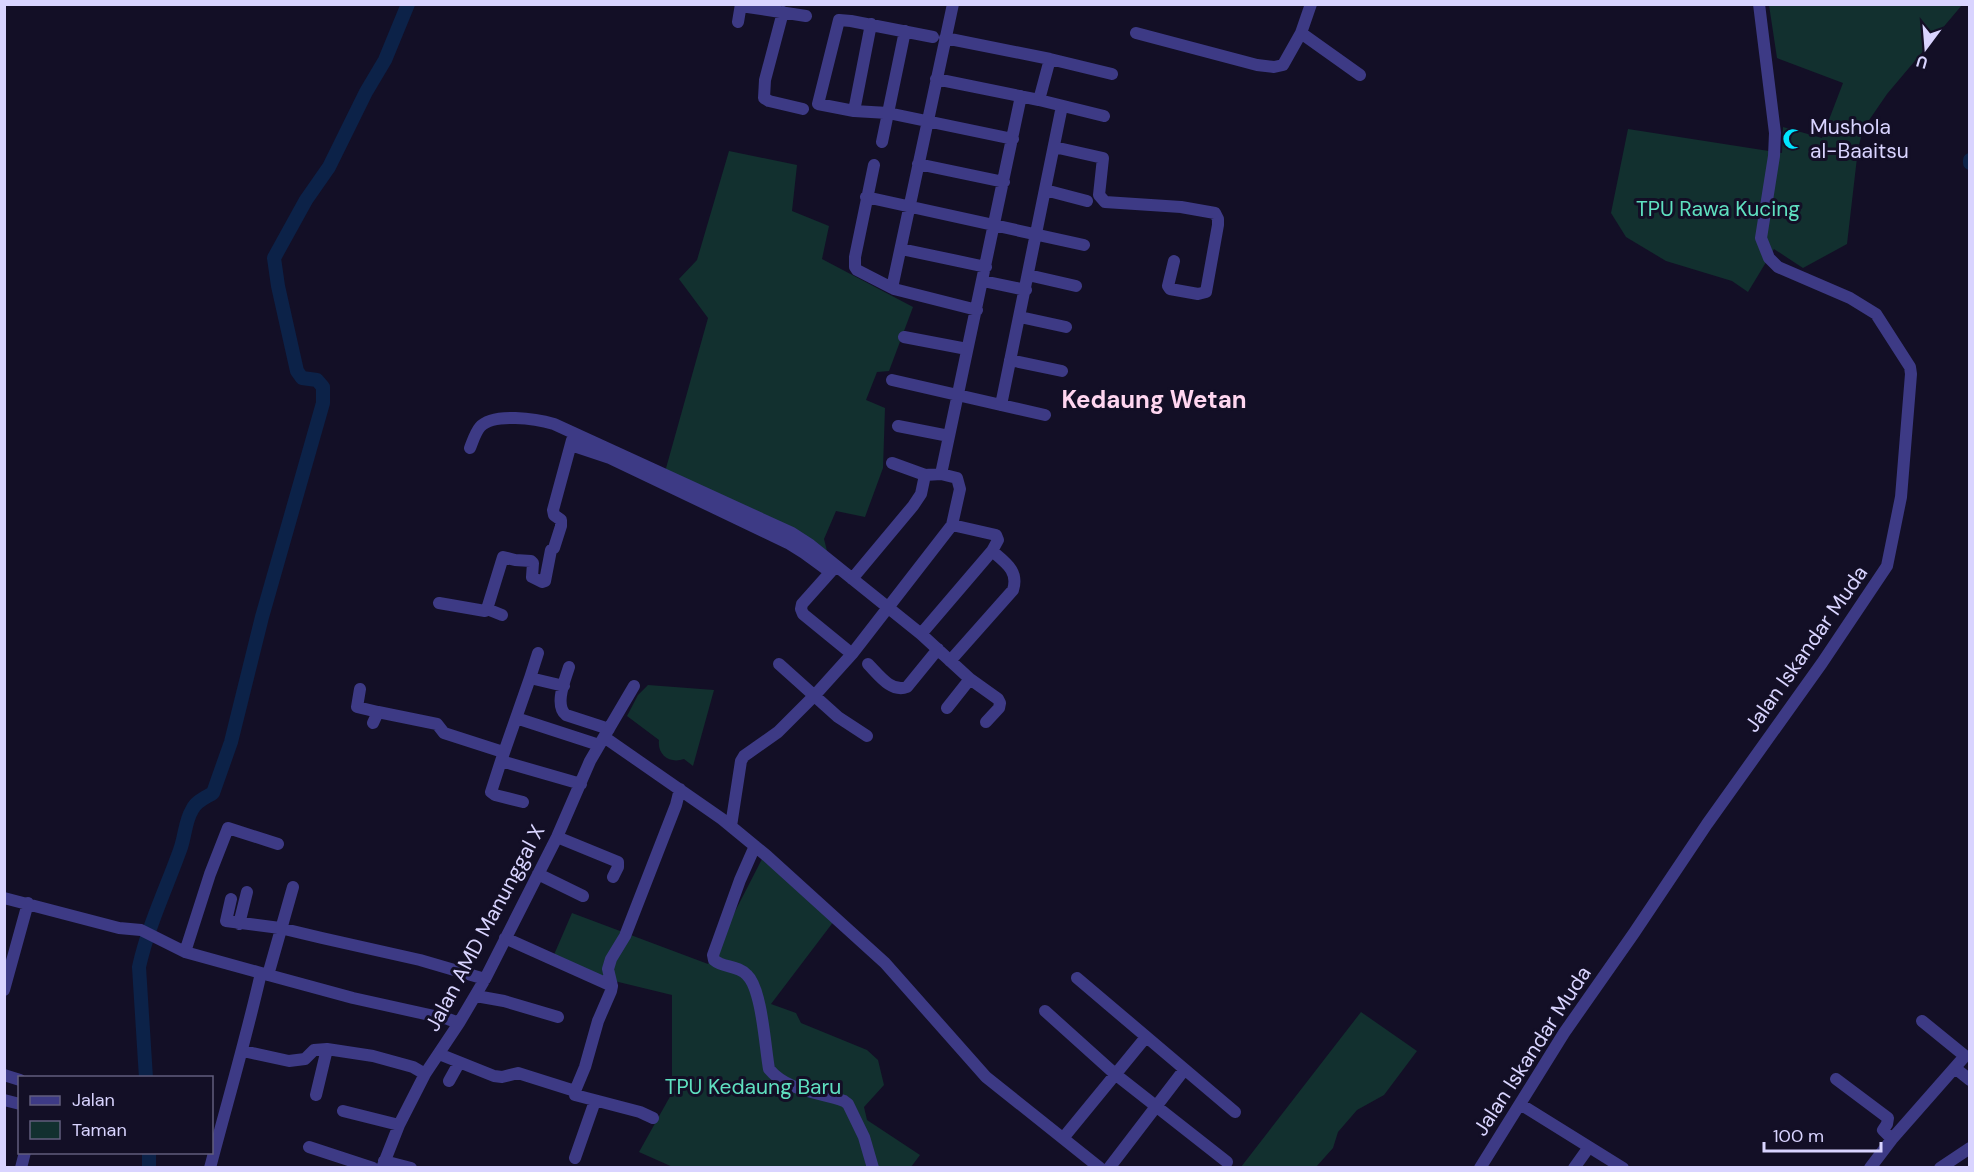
<svg xmlns="http://www.w3.org/2000/svg" width="1974" height="1172" viewBox="0 0 1974 1172" font-family="'DM Sans',sans-serif">
  <style>
    .green { fill: #12302f }
    .lines { fill: none; stroke-linecap: round; stroke-linejoin: round }
    .river { stroke: #0c2248; stroke-width: 14 }
    .minor { stroke: #3d3a85; stroke-width: 12 }
    .labels { text-anchor: middle; stroke-width: 6; stroke-linejoin: round; paint-order: stroke }
    .poi-label { font-size: 21px; fill: #d9d4ff; stroke: #130f26; text-anchor: start }
    .park-label { font-size: 21px; fill: #5fe0c0; stroke: #130f26 }
    .street-label { font-size: 21px; fill: #d9d4ff; stroke: #130f26 }
    .quarter-label { font-size: 24px; font-weight: bold; fill: #ffd6f0; stroke: #130f26 }
  </style>
  <rect width="100%" height="100%" fill="#130f26"/>
  <!-- green -->
  <path class="green" d="M1769 5H1962L1887 94 1863 129 1858 149 1847 244 1803 268 1774 249 1748 292 1732 281 1666 261 1626 237 1611 213 1628 129 1782 153 1783 127 1822 138 1843 83 1777 58Z
    M729 151 797 165 792 211 829 226 822 259 913 307 889 371 877 372 866 400 885 408 883 468 865 517 836 511 824 539 831 567 663 479 708 318 679 279 697 260Z
    M648 685 714 690 693 766 684 759C670 764 657 755 659 740L627 716 638 695Z
    M762 859 834 921 771 1004 796 1013 801 1023 867 1050 878 1060 884 1085 864 1107 867 1120 920 1155 911 1167 675 1168 639 1152 672 1093V995L602 978 553 957 572 913 708 964Z
    M1361 1012 1417 1051 1384 1095 1357 1110 1338 1132 1333 1148 1316 1167H1241Z"/>
  <g class="lines">
    <!-- river -->
    <path class="river" d="M1970 160V163
      M146 1078 139 967C148 926 166 889 180 850 185 837 185 821 192 810 196 801 205 798 213 793L231 742 262 617 323 403V387L317 380 302 378 297 371 278 286 274 258 306 200 329 167 366 92 385 60 408 4
      M149 1152V1168"/>
    <!-- minor -->
    <path class="minor" d="M741 6 806 16
      M783 12 765 80 764 98 769 101 803 109
      M738 22 741 4
      M1136 33 1257 65 1274 67 1283 65 1301 33 1311 4
      M1301 33 1360 75
      M933 37 851 21 839 20 818 104 854 111 888 113 1013 139
      M945 38 1050 59 1112 74
      M936 79 1039 100 1104 116
      M1039 100 1050 59
      M854 111 871 24
      M882 142 905 31
      M1054 147 1103 158 1099 195 1105 202 1181 207 1215 213 1218 219V225L1206 292 1198 294 1170 289 1168 286 1174 261
      M918 164 1004 182
      M874 165 855 257V267L857 270 894 289 977 310
      M1045 190 1087 201
      M866 197 1084 245
      M901 249 986 267
      M1028 275 1076 286
      M983 281 1026 290
      M892 288 953 4
      M1020 317 1066 327
      M904 337 967 349
      M1010 360 1062 371
      M892 380 1045 415
      M1001 405 1062 106
      M898 426 949 436
      M571 445 610 458 788 543 804 553 830 572
      M470 448C473 441 475 433 480 427 493 412 537 419 554 424L792 533 809 544 921 634 970 679 998 699 1000 703 999 708 986 722
      M941 474 1021 96
      M835 567 802 604 801 609 803 614 852 654
      M852 579 913 506 921 494 925 475
      M439 603 485 611 487 609 502 615
      M487 609 503 557 515 560 531 561 533 563 532 577 542 582 545 581 551 550 554 548 561 526V520L554 515 553 510 572 440
      M921 634 992 551 998 540 996 535 952 525
      M538 653 530 678 564 686
      M950 661 1013 590C1019 571 1006 563 992 551
      M779 664 838 717 867 736
      M868 664C878 674 891 693 907 687L938 649
      M569 667C565 680 554 705 566 715L609 729
      M530 678 501 761 581 784
      M634 686 604 737 722 819 767 856 885 963 986 1077 1100 1168
      M360 689 357 707 378 712
      M947 708 970 679
      M516 718 599 745
      M373 723 378 712 437 724 444 733 503 752
      M501 761 491 792 495 795 523 802
      M731 826 741 761 744 756 778 732 815 695 852 654 952 525 960 489 957 478 941 474 925 475 892 463
      M557 837 618 862V867L613 877
      M755 846 740 880 713 955 714 960C723 968 738 965 747 975 762 989 765 1047 769 1069 787 1091 818 1092 844 1101L848 1104 864 1137 873 1168
      M538 874 583 896
      M4 898 119 928 141 930 185 952 261 973 353 998 448 1019 459 1023
      M231 899 226 921 280 928 322 938 420 960 485 979
      M239 924 247 892
      M505 938 612 986
      M185 952 210 874 228 828 278 844
      M268 975 293 887
      M1077 978 1235 1112
      M4 990 28 903
      M476 996 504 1001 558 1017
      M1045 1011 1115 1074 1227 1162
      M243 1051 289 1061 305 1059 314 1050 327 1049 373 1056 413 1067 425 1074
      M439 1054 494 1076 502 1077 518 1073 575 1091V1095L640 1112 653 1118
      M1955 1068 1970 1080
      M4 1075 20 1080
      M1836 1079 1888 1118 1887 1124 1883 1130 1892 1139
      M449 1081 459 1063
      M575 1091 585 1067 598 1021 611 991 612 986 608 969 611 959 625 936 676 805 680 789
      M316 1095 327 1049
      M4 1100 20 1104
      M1520 1104 1623 1168
      M343 1111 399 1125
      M1064 1137 1146 1037
      M309 1147 373 1168
      M575 1158 595 1101
      M384 1161 411 1168
      M21 1168 25 1152
      M210 1168C227 1103 246 1039 261 973
      M382 1168 399 1125 425 1074 459 1023 485 979 557 837 590 761 604 737
      M1109 1168 1184 1070
      M1480 1168 1564 1033 1634 933 1707 824 1822 663 1887 566 1901 497 1911 374 1910 367 1876 314 1850 298 1778 267 1769 258 1761 238 1774 156 1775 133 1759 4
      M1574 1168 1589 1147
      M1870 1168 1892 1139 1965 1056 1922 1021
      M1940 1168 1970 1148"/>
  </g>
  <!-- icons -->
  <defs>
    <g id="mosque-bare" transform="scale(1.62)"><path d="M3.5-4.9A6 6 0 1 0 3.5 4.9A5 5 0 1 1 3.5-4.9Z" fill="#00e5ff" stroke="#130f26" stroke-width="2.5" paint-order="stroke"/></g>
  </defs>
  <g fill-rule="evenodd">
    <use href="#mosque-bare" x="1793" y="139"/>
  </g>
  <g class="labels">
    <!-- poi labels -->
    <g class="poi-label">
      <text x="1810" y="134">Mushola<tspan x="1810" dy="24">al-Baaitsu</tspan></text>
    </g>
    <!-- park labels -->
    <g class="park-label">
      <text x="1718" y="216">TPU Rawa Kucing</text>
      <text x="753" y="1094">TPU Kedaung Baru</text>
    </g>
    <!-- street labels -->
    <g class="street-label">
      <text transform="translate(1806 649) rotate(-55)" y="7">Jalan Iskandar Muda</text>
      <text transform="translate(485 928) rotate(-62)" y="7">Jalan AMD Manunggal X</text>
      <text transform="translate(1532 1051) rotate(-57)" y="7">Jalan Iskandar Muda</text>
    </g>
    <!-- quarter labels -->
    <g class="quarter-label">
      <text x="1154" y="408">Kedaung Wetan</text>
    </g>
  </g>
  <!-- border -->
  <rect width="1974" height="1172" fill="none" stroke="#d9d4ff" stroke-width="12"/>
  <!-- legend -->
  <rect x="18" y="1076" width="195" height="78" fill="#130f26" stroke="#625e7d" stroke-width="1.5"/>
  <rect x="30" y="1096" width="30" height="9" fill="#3d3a85" stroke="#625e7d" stroke-width="1.5"/>
  <text x="72" y="1106" font-size="18" fill="#d9d4ff">Jalan</text>
  <rect x="30" y="1121" width="30" height="18" fill="#12302f" stroke="#625e7d" stroke-width="1.5"/>
  <text x="72" y="1136" font-size="18" fill="#d9d4ff">Taman</text>
  <!-- north arrow -->
  <g transform="translate(1926 48) rotate(196)" stroke="#130f26" stroke-width="4.5" paint-order="stroke">
  <path d="M0-4.5L10 22L0 15L-10 22Z" fill="#d9d4ff"/>
  <text y="-9" font-size="16" font-weight="bold" text-anchor="middle" fill="#d9d4ff">U</text>
  </g>
  <!-- scale -->
  <path d="M1764 1142v9h117v-9" fill="none" stroke="#d9d4ff" stroke-width="3"/>
  <text x="1773" y="1142" font-size="18" fill="#d9d4ff" stroke="#130f26" stroke-width="4.5" paint-order="stroke">100 m</text>
</svg>
